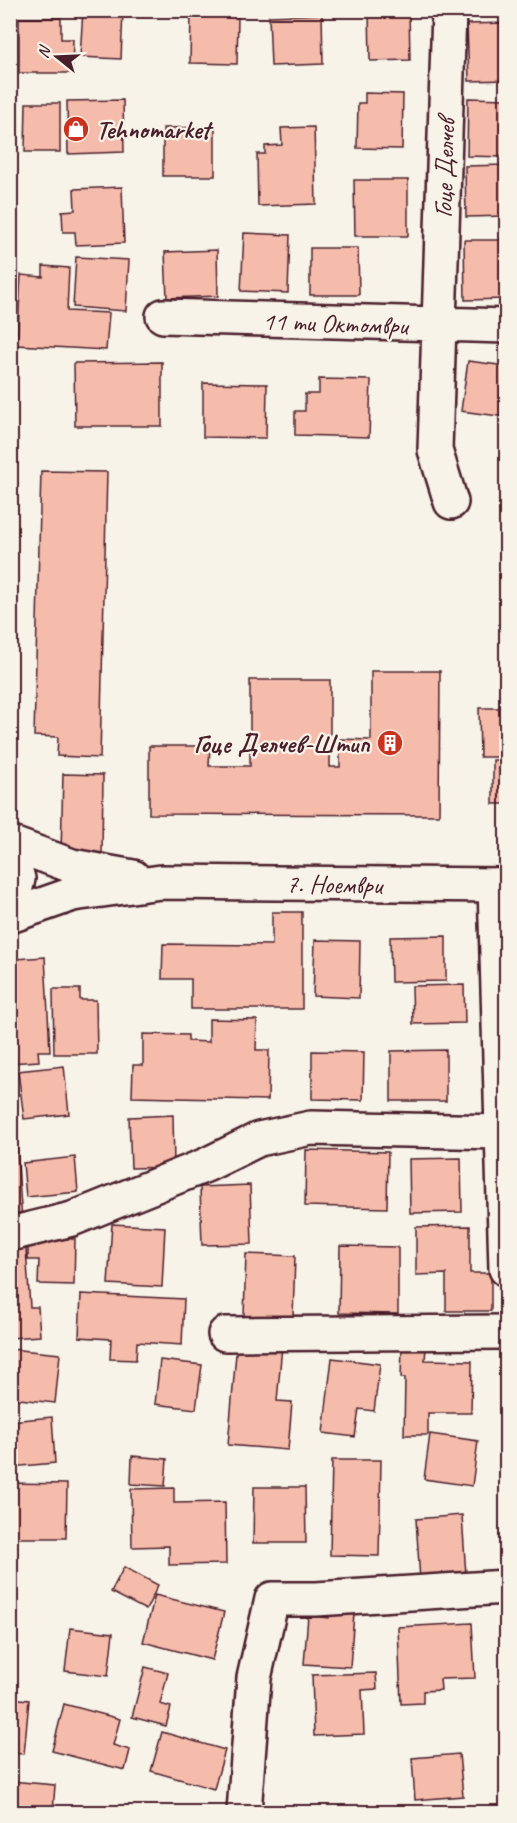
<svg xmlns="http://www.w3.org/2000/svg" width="517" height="1823" viewBox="0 0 517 1823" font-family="Caveat,sans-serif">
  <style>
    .building { fill: #f5bcac; stroke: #4a1f2b; stroke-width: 1.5 }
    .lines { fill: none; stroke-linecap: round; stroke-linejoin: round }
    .street-casing { stroke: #4a1f2b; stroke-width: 38 }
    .secondary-casing { stroke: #4a1f2b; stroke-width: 38 }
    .street { stroke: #f7f3e8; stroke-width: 33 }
    .secondary { stroke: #f7f3e8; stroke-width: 33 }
    .labels { text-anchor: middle; stroke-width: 4.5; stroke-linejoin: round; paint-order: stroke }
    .poi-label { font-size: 26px; font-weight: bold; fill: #4a1f2b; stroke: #f7f3e8; text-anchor: start }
    .street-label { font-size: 26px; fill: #4a1f2b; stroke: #f7f3e8 }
  </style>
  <rect width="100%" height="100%" fill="#f7f3e8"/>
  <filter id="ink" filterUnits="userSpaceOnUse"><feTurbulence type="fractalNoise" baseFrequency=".0167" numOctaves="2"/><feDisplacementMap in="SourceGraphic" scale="12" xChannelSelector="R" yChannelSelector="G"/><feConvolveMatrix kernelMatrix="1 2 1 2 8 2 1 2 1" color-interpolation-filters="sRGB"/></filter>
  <g filter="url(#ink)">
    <!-- building -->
    <path class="building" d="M83 10H123L121 59 80 57Z
      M369 10H409L410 60 370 61Z
      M322 14 323 64 271 66 269 16Z
      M191 15 238 16 237 64 190 63Z
      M19 18H61V39H73L72 73H19Z
      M506 23V80L469 81 467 24Z
      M365 93 403 94 402 149 357 148 358 103H365Z
      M468 98 506 99V157L467 156Z
      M123 100 124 152 68 154 67 101Z
      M26 103H60V152H25Z
      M215 127V176H163V128Z
      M314 127 316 204 258 206 257 154H265V146L282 145 281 128Z
      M506 165V216L466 217 465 166Z
      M354 180H408V236H355Z
      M122 187 124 243 76 245 75 232H63L62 211 75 210 74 189Z
      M244 233 290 235 288 293 241 291Z
      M464 240H506V299L465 300Z
      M310 248H358L359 295H310Z
      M217 250 218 296 167 298 165 252Z
      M76 257 129 260 126 311 73 307Z
      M43 266 69 268 67 311 109 313 106 350 17 345 21 275 43 277Z
      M468 361 506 366V417L461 411Z
      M162 362V426H75L74 363Z
      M319 379 371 380 369 437 295 435V411H305V394H319Z
      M203 383 267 384 266 438 203 437Z
      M41 471 107 472 100 758 57 756 58 737 34 736Z
      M506 485V529L500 524V495Z
      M506 588V612L501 608V590Z
      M371 671H440L439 815 149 814V746H210L209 766H250V680H330V767H340V739L371 740Z
      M479 708H506V757H480Z
      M493 760H506V804H493Z
      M63 774 103 775 102 854 61 853Z
      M272 912H302V1009H191V979H162L163 944 272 945Z
      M446 936V981L391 982 390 937Z
      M315 940 360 941 359 998 313 996Z
      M45 957 50 1051H38L39 1061 10 1063V964L15 959Z
      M464 985 465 1023 413 1024 412 986Z
      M53 989H80V1000H96L97 1054H54Z
      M209 1019 257 1020 256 1050H269L268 1100 132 1097 133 1065H143V1034L188 1035V1041L209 1042Z
      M446 1050V1101H391V1051Z
      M312 1051 364 1052 363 1100 312 1099Z
      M64 1066 69 1114 24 1119 18 1071Z
      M10 1071 16 1128H10Z
      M173 1115 174 1167 131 1168 129 1117Z
      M10 1137H16L22 1221 10 1222Z
      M306 1150 388 1152 387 1208 305 1206Z
      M75 1157 78 1192 26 1197 23 1163Z
      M461 1158 462 1212 410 1213 409 1159Z
      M250 1185 252 1244 202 1245 200 1187Z
      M112 1224 165 1227 162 1287 108 1284Z
      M470 1226V1273H491V1311H446V1274L416 1275V1227Z
      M28 1238 75 1239 74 1285 38 1284 39 1260H28Z
      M340 1246 398 1247V1314L339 1313Z
      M26 1249 30 1307H38L40 1336 10 1338V1250Z
      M246 1254 295 1256 293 1317 244 1316Z
      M81 1294 184 1299 182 1345 137 1342 136 1360 110 1359 111 1339 79 1337Z
      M237 1342 282 1346 277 1401 292 1402 288 1450 228 1445Z
      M402 1347 426 1348 425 1360 472 1361 471 1413H428V1435H404L405 1378H401Z
      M10 1349 60 1354 55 1403 10 1398Z
      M332 1358 380 1364 374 1411 359 1409 355 1437 323 1433Z
      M160 1360 202 1365 196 1409 155 1404Z
      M52 1417 55 1463 10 1467V1421Z
      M430 1434 478 1441 472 1486 424 1479Z
      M132 1456 167 1459 165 1486 131 1484Z
      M332 1460H381L379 1556 330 1555Z
      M10 1483 67 1484 66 1538H10Z
      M254 1487H305L306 1543H253Z
      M174 1488V1503L225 1502 226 1564 169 1565V1546L132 1547 131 1489Z
      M462 1515 466 1576 420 1580 416 1519Z
      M124 1567 158 1585 146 1610 111 1592Z
      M155 1595 224 1612 212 1660 143 1642Z
      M330 1611 354 1613 350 1667 304 1664 308 1616 329 1618Z
      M472 1623 475 1678 440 1679 441 1690 423 1691V1703L401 1704 398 1627Z
      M70 1628 113 1633 108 1676 65 1671Z
      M145 1667 168 1673 160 1704 171 1707 166 1726 132 1717Z
      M376 1673 377 1689 362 1690 364 1734 314 1736 312 1675Z
      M10 1698 29 1700 24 1754 10 1753Z
      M64 1704 120 1719 113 1745 130 1750 125 1770 52 1751Z
      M162 1732 225 1750 214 1789 151 1771Z
      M459 1754 463 1796 415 1800 412 1758Z
      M10 1781 55 1785 53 1812H10Z"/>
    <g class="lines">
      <!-- street casing -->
      <g class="street-casing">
        <path id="street" d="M449 10 435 450 451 502
          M163 316 506 326
          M495 885 506 1269
          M10 1234 72 1219 206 1165 259 1139 311 1128 501 1132
          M225 1334 506 1332
          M244 1812 254 1678 272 1599H316L506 1587"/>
      </g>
      <!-- secondary casing -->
      <g class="secondary-casing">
        <path id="secondary" d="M10 843 72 866 133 877
          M10 850 18 879 10 911
          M10 916 73 894 161 882 506 885"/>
      </g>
      <!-- street -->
      <use href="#street" class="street"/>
      <!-- secondary -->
      <use href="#secondary" class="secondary"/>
    </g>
  </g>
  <!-- icons -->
  <defs>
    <g id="shop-disc" transform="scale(1.35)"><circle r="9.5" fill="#c8321e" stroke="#f7f3e8"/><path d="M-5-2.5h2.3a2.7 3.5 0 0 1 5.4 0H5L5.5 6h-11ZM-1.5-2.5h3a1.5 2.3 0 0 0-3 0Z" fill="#fff"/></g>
    <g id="building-disc" transform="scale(1.35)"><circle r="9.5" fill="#c8321e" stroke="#f7f3e8"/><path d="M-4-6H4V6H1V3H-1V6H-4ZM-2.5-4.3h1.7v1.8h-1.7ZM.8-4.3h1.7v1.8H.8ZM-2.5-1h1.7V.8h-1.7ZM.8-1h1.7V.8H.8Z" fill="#fff"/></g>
  </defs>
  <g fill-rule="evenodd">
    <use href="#shop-disc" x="76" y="129"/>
    <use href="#building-disc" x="390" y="743"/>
  </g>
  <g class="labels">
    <!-- poi labels -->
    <g class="poi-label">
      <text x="96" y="138">Tehnomarket</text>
      <text x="370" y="752" text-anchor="end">Гоце Делчев-Штип</text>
    </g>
    <!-- street labels -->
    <g class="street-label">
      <text transform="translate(444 168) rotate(-88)" y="9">Гоце Делчев</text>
      <text transform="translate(335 323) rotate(2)" y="9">11 ти Октомври</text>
      <text transform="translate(334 884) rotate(1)" y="9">7. Ноември</text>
    </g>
  </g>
  <!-- margin -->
  <rect width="517" height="1823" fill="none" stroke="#f7f3e8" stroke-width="36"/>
  <rect x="18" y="18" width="481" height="1787" fill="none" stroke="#4a1f2b" stroke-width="2" filter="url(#ink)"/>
  <!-- north arrow -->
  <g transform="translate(57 57) rotate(288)" stroke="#f7f3e8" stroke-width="4.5" paint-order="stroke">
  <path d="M0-4.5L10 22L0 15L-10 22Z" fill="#4a1f2b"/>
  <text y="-9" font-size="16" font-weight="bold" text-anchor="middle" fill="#4a1f2b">N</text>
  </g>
</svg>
